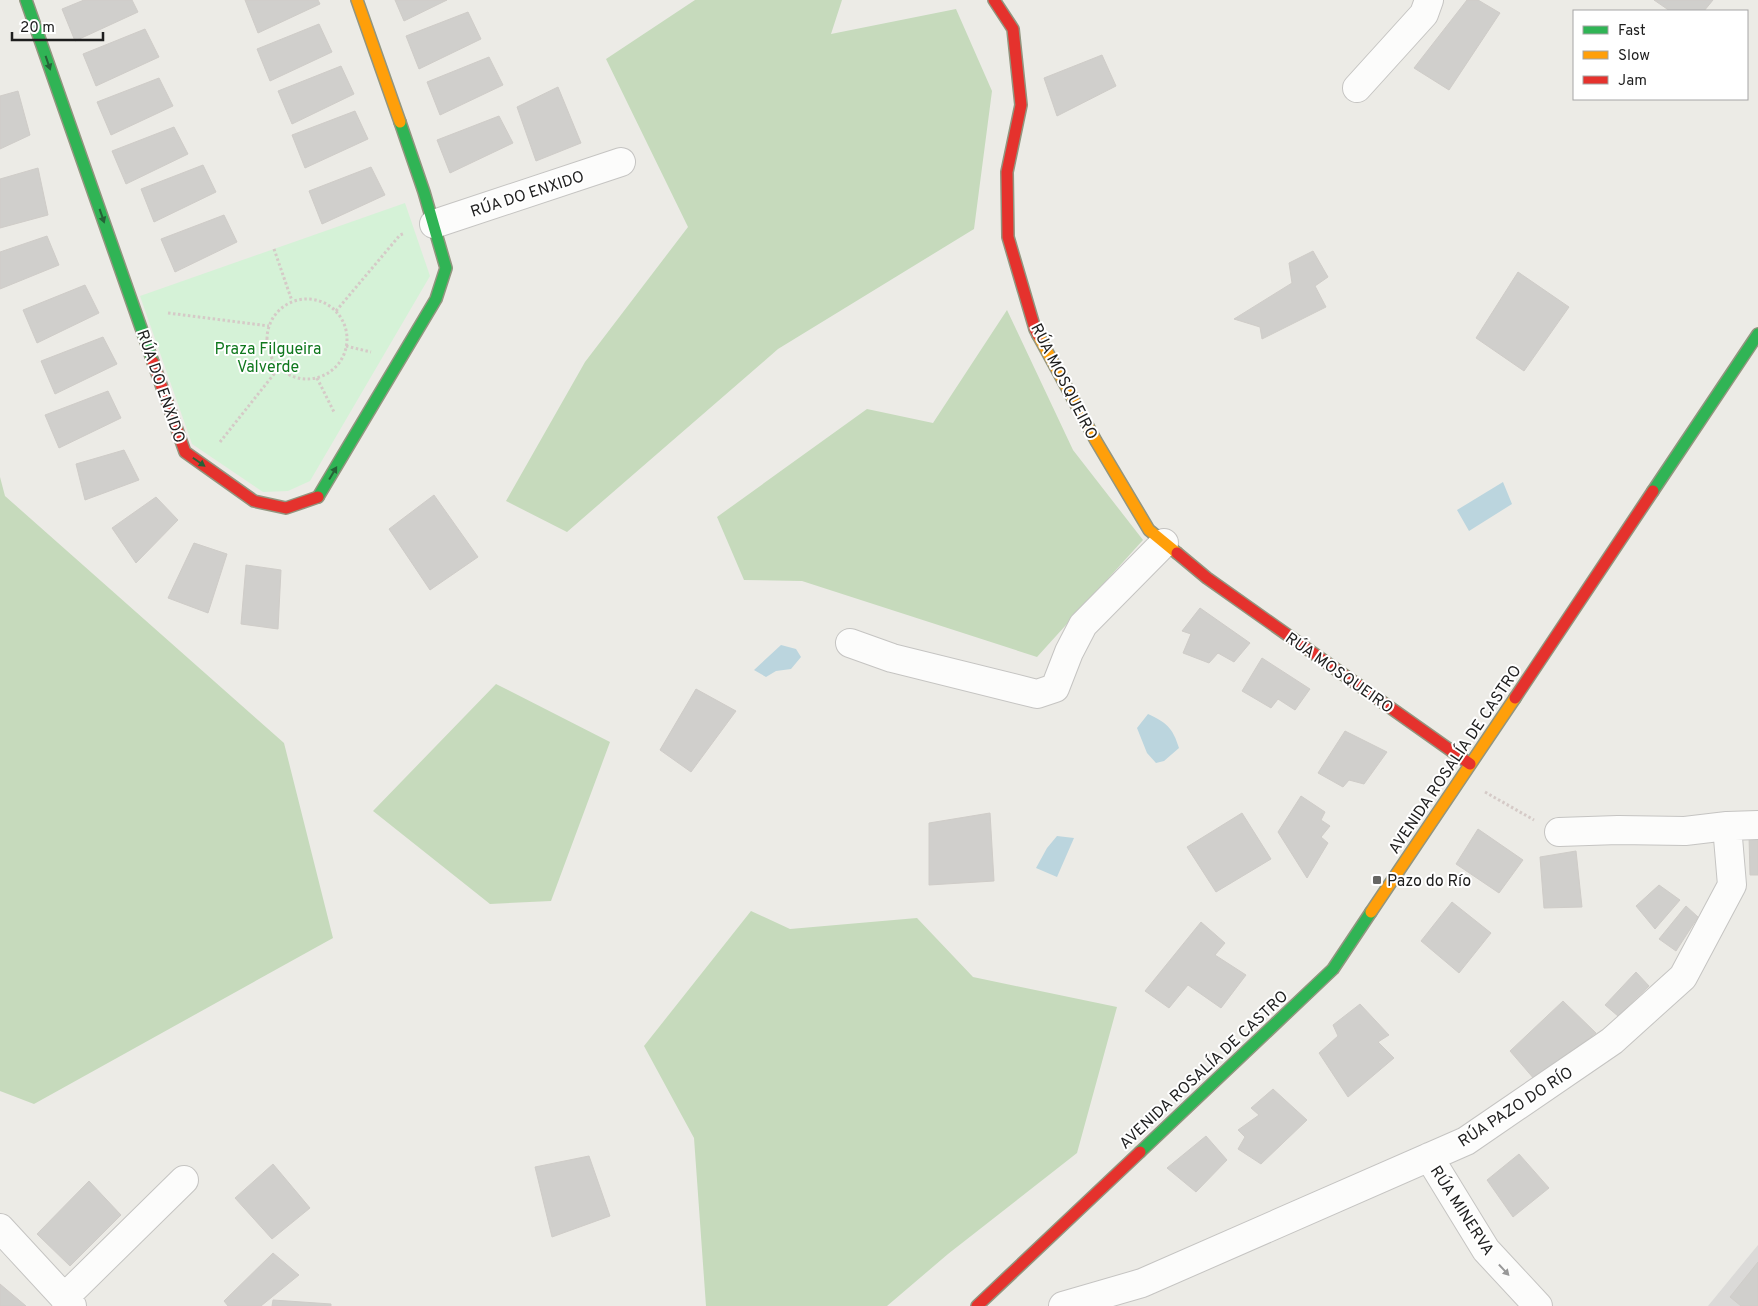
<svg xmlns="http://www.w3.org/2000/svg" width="1758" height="1306" viewBox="0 0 1758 1306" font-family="Overpass,sans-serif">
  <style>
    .residential { fill: #dbdad8 }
    .forest { fill: #c6dabc }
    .park { fill: #d5f2d7 }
    .water { fill: #bbd5de }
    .building { fill: #d0cfcc; stroke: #cfccc8 }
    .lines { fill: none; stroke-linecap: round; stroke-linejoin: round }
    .street-casing { stroke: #c5c4c2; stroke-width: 30 }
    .fast-casing { stroke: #92957f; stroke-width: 14 }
    .slow-casing { stroke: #92957f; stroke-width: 14 }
    .jam-casing { stroke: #92957f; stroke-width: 14 }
    .path { stroke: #d5cac7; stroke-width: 3; stroke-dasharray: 2.5 2.5; stroke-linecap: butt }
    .street { stroke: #fcfcfb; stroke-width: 28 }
    .fast { stroke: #30b455; stroke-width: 11 }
    .slow { stroke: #ff9f0a; stroke-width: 11 }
    .jam { stroke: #e5322d; stroke-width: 11 }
    .oneway { fill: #266237 }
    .oneway2 { fill: #989898 }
    .poi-dot { fill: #666664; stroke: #fff; stroke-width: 2 }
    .labels { text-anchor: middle; stroke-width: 4; stroke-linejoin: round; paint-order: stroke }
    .street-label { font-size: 16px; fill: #1e1e1e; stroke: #fff }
    .park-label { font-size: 16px; fill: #10781e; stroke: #fff }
    .poi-label { font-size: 16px; fill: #1e1e1e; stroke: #fff; text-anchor: start }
  </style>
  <rect width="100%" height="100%" fill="#ecebe6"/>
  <!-- residential -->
  <path class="residential" d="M1758 1245V1306H1708Z"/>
  <!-- forest -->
  <path class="forest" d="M695 0H842L831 34 956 9 992 91 974 229 778 349 567 532 506 501 585 362 688 227 606 59Z
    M1007 310 1073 450 1143 540 1037 657 802 581 744 580 717 517 867 409 933 423Z
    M0 477 5 496 284 743 333 938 34 1104 0 1091Z
    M496 684 610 742 551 901 490 904 373 811Z
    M751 911 790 929 917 918 973 977 1117 1007 1077 1153 948 1254 887 1306H706L694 1138 644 1046Z"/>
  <!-- park -->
  <path class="park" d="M405 203 430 276 310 481 288 491 263 492 192 444 140 296Z"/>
  <!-- water -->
  <path class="water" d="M1503 482 1512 504 1469 531 1457 510Z
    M781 645 796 649 801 657 791 669 776 671 766 677 754 670Z
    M1148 714C1166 722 1173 728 1179 748L1164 761 1156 763 1147 753 1137 728Z
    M1057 836 1074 838 1057 877 1036 868 1047 848Z"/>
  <!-- building -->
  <path class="building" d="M84 0H132L138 12 75 41 62 9Z
    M245 0H318L320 4 258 33Z
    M395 0H447L404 21Z
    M1467 0H1478L1500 13 1449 90 1414 68Z
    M1654 0H1713L1704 11H1670Z
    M468 12 481 39 419 69 406 36Z
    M319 24 332 52 270 81 257 49Z
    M145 29 159 57 96 86 83 54Z
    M1102 55 1116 86 1057 116 1044 78Z
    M489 57 503 85 440 115 427 82Z
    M341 66 354 94 292 124 278 91Z
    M159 78 173 106 111 135 97 102Z
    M558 87 581 143 536 161 517 107Z
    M18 91 30 135 0 149V96Z
    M355 111 368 139 305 168 292 135Z
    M499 116 513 143 450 173 437 140Z
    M174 127 188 154 126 184 112 151Z
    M203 165 216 192 154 222 141 189Z
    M371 167 385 195 322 224 309 191Z
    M38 168 48 215 0 228V179Z
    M224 215 237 242 175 272 161 239Z
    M47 236 59 265 0 289V252Z
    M1313 251 1328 277 1315 286 1326 307 1262 339 1260 327 1234 319 1292 283 1289 263Z
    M1518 272 1569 307 1524 371 1476 338Z
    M85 285 99 313 37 343 23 310Z
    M103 337 117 364 55 394 41 361Z
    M108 391 121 418 59 448 45 415Z
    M124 450 139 480 85 500 76 464Z
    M434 495 478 557 430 590 389 529Z
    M156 497 178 520 136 563 112 528Z
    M194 543 227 554 208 613 168 598Z
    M246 565 281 570 278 629 241 624Z
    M1200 608 1250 643 1234 662 1218 653 1209 663 1183 653 1191 634 1182 631Z
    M1262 658 1310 689 1295 710 1278 699 1271 708 1242 691Z
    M696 689 736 711 691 772 660 750Z
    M1345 731 1387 752 1364 784 1349 780 1343 787 1318 773Z
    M1301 796 1325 812 1321 820 1330 826 1321 837 1328 843 1307 878 1278 832Z
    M990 813 994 881 929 885V823Z
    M1242 813 1271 859 1216 892 1187 847Z
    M1478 829 1523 860 1499 893 1456 864Z
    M1749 836H1758V875H1750Z
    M1576 851 1582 907 1544 908 1540 857Z
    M1659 885 1680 900 1655 929 1636 906Z
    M1452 902 1491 933 1459 973 1421 941Z
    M1686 906 1698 917 1676 951 1659 939Z
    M1201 922 1225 943 1215 955 1246 975 1221 1008 1188 985 1169 1008 1145 991Z
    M1636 972 1649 986 1618 1016 1605 1005Z
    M1563 1001 1596 1033 1535 1080 1510 1051Z
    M1360 1004 1389 1035 1378 1042 1394 1058 1348 1097 1319 1053 1338 1036 1333 1025Z
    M1273 1089 1307 1120 1261 1164 1238 1149 1245 1137 1238 1130 1259 1115 1251 1108Z
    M1206 1136 1227 1160 1196 1192 1167 1168Z
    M1519 1154 1549 1188 1513 1217 1487 1180Z
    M589 1156 610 1216 552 1237 535 1167Z
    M273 1164 310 1208 272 1239 235 1198Z
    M89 1181 121 1215 70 1266 37 1234Z
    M273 1253 299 1275 261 1306H228L224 1301Z
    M1758 1262V1306H1741L1730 1297Z
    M0 1284 26 1306H0Z
    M273 1300 331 1304V1306H272Z"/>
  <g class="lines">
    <!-- street casing -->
    <g class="street-casing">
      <path id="street" d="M1357 88 1424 14 1429 0
        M434 224 621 162
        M850 643 892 658 1037 694 1055 688 1069 652 1083 625 1164 543
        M1559 832 1618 830 1685 831 1727 826
        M1429 1157 1486 1250 1538 1306
        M0 1228 72 1306
        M64 1298 184 1180
        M1063 1306 1142 1283 1466 1141 1612 1041 1683 977 1732 885 1727 826 1758 825"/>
    </g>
    <!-- fast casing -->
    <g class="fast-casing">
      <path id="fast" d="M26 0 153 362
        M1653 491 1758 334
        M318 497 436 299 446 268 424 192 400 122
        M1140 1152 1333 969 1371 912"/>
    </g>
    <!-- slow casing -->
    <g class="slow-casing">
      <path id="slow" d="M357 0 400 122
        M1038 335 1096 441 1149 530 1177 553
        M1371 912 1515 698"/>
    </g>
    <!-- jam casing -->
    <g class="jam-casing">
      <path id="jam" d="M994 0 1013 29 1021 105 1007 172 1008 237 1035 329 1038 335
        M153 362 185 452 254 501 286 508 318 497
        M1177 553 1207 578 1470 764
        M1515 698 1653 491
        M977 1306 1140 1152"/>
    </g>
    <!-- path -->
    <path class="path" d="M274 249 292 301
      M267 339a40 40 0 1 1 80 0a40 40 0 1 1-80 0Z
      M336 311 400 235 405 233
      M168 313 269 326
      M346 346 371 352
      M317 378 334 412
      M220 442 278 369
      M1485 792 1534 820"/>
    <!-- street -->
    <use href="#street" class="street"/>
    <!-- fast -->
    <use href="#fast" class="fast"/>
    <!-- slow -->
    <use href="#slow" class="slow"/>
    <!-- jam -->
    <use href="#jam" class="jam"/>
  </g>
  <!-- one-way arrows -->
  <defs><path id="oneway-solid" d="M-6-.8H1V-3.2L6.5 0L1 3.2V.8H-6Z" transform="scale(1.25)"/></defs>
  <g class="oneway">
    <use href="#oneway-solid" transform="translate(48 63) rotate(71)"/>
    <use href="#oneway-solid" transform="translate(102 216) rotate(71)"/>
    <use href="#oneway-solid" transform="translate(199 462) rotate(35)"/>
    <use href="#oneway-solid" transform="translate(333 473) rotate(-59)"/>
  </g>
  <use class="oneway2" href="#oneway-solid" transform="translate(1504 1270) rotate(47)"/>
  <!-- markers -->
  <rect class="poi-dot" x="1372" y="875" width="10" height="10" rx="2.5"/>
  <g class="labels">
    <!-- street labels -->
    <g class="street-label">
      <text transform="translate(527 193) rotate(-18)" y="6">RÚA DO ENXIDO</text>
      <text transform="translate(1065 381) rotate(63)" y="6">RÚA MOSQUEIRO</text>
      <text transform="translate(162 386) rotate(71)" y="6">RÚA DO ENXIDO</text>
      <text transform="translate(1340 672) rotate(35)" y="6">RÚA MOSQUEIRO</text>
      <text transform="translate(1454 759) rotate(-56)" y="6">AVENIDA ROSALÍA DE CASTRO</text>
      <text transform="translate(1203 1069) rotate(-43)" y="6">AVENIDA ROSALÍA DE CASTRO</text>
      <text transform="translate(1515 1106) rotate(-33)" y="6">RÚA PAZO DO RÍO</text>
      <text transform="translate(1463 1210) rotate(57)" y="6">RÚA MINERVA</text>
    </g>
    <!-- park labels -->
    <g class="park-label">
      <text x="268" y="354">Praza Filgueira<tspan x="268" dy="18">Valverde</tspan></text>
    </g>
    <!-- poi labels -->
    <g class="poi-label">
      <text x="1387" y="886">Pazo do Río</text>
    </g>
  </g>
  <!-- legend -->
  <rect x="1573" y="10" width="175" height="90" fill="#ffffff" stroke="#a5a5a5"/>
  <rect x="1583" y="26" width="25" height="8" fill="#30b455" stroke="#a5a5a5"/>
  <text x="1618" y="35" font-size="15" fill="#1e1e1e">Fast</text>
  <rect x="1583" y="51" width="25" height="8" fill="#ff9f0a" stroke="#a5a5a5"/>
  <text x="1618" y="60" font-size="15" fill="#1e1e1e">Slow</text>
  <rect x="1583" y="76" width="25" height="8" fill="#e5322d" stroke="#a5a5a5"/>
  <text x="1618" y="85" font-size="15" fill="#1e1e1e">Jam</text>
  <!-- scale -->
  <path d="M12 32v8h91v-8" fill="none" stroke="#1e1e1e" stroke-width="2.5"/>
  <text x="20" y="32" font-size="15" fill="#1e1e1e" stroke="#ffffff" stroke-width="4" paint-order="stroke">20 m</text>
</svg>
